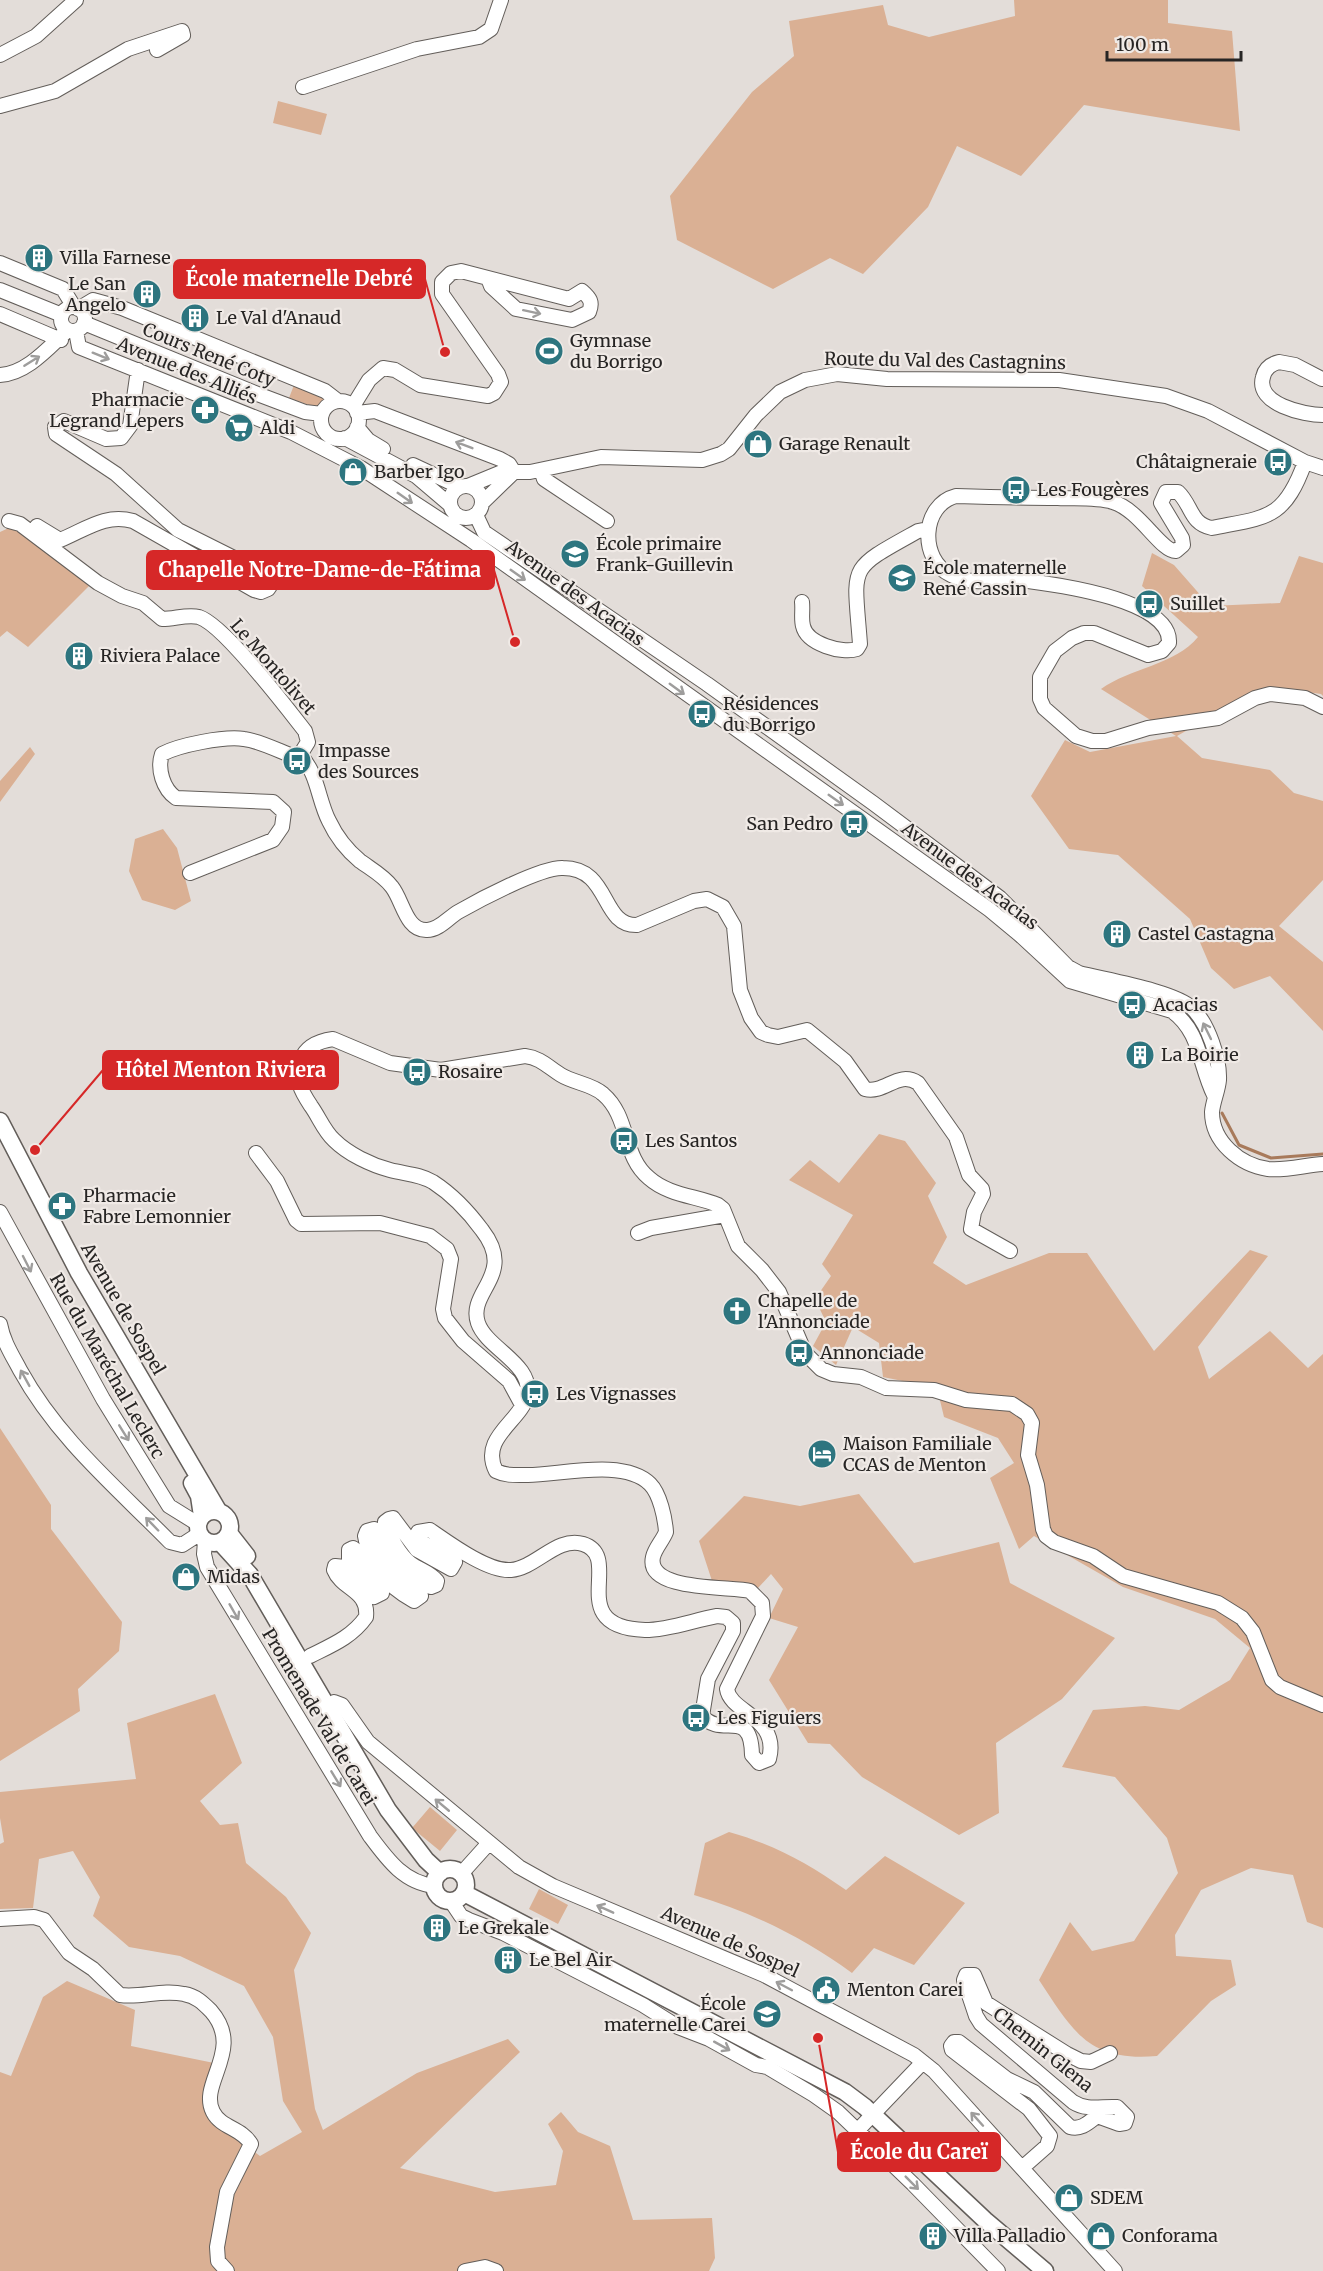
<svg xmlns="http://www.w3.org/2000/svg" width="1323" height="2271" viewBox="0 0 1323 2271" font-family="Merriweather,serif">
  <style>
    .green { fill: #dab094 }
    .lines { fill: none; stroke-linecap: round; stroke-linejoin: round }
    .stream { stroke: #a87a5b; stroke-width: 3 }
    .minor-casing { stroke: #635e5a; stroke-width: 16 }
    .major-casing { stroke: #635e5a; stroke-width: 19 }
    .minor { stroke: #fff; stroke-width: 14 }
    .major { stroke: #fff; stroke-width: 16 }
    .oneway { stroke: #9e9d9c }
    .labels { text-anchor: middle; stroke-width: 4.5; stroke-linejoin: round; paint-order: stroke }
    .poi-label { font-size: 18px; fill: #272524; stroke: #f0eae6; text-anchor: start }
    .street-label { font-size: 18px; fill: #272524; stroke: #f0eae6 }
    .leader { fill: none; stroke: #d62828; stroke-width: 2 }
    .callout-dot { fill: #d62828; stroke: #f0eae6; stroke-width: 2 }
    .callout { fill: #d62828; stroke: #d62828; stroke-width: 2 }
    .callout-label { font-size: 20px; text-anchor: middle; font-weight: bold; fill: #fff }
  </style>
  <rect width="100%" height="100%" fill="#e3ddd9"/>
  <!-- green -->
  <path class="green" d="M1014 0H1168V23L1232 31 1240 131 1084 105 1021 176 957 146 928 207 863 274 830 258 773 289 677 240 670 196 752 92 794 56 789 21 883 5 888 25 929 37 1015 16Z
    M278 101 327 114 321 135 273 123Z
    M294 385 326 400 318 408 289 398Z
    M13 526 91 584 28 647 7 631 0 637V532Z
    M1152 553 1174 565 1210 606 1280 603 1299 556 1323 563V696L1321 694 1272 687 1237 702 1177 736 1202 758 1270 770 1294 793 1323 801V880L1279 926 1323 962V1031L1270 976 1234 989 1211 968 1190 919 1118 855 1069 849 1031 796 1065 740 1090 752 1176 736 1101 689C1130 668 1175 665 1198 637L1142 586Z
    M30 747 35 754 0 802V781Z
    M163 829 177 848 191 901 175 910 142 900 129 871 135 839Z
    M879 1134 905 1141 936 1183 928 1196 947 1237 933 1263 966 1285 1049 1253H1087L1154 1351 1250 1250 1268 1256 1198 1347 1209 1379 1270 1331 1308 1368 1323 1354V1928L1307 1922 1293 1875 1251 1868 1201 1890 1175 1935 1176 1956 1231 1960 1236 1985 1211 2001 1157 2056C1088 2062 1073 2031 1039 1980L1070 1922 1092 1951 1134 1941 1178 1873 1167 1838 1115 1777 1062 1767 1093 1710 1145 1706 1179 1710 1230 1680 1250 1648 1215 1619 1123 1587 1034 1536 1019 1549 990 1478 1014 1463 998 1438 944 1417 937 1388 883 1377 879 1343 853 1327 836 1365 813 1346 826 1322 815 1299 831 1276 822 1264 853 1215 789 1180 810 1160 839 1183Z
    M0 1428 51 1505V1529L122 1622 119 1651 78 1689 80 1711 0 1761Z
    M859 1494 914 1563 999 1542 1010 1583 1115 1638 1062 1699 996 1743 999 1813 959 1835 862 1777 830 1744 808 1743 769 1680 798 1627 769 1618 783 1589 771 1574 758 1588 713 1584 699 1541 744 1496 800 1506Z
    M215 1694 242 1763 200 1801 220 1825 238 1823 246 1863 286 1897 311 1933 294 1970 315 2109 323 2130 417 2073 508 2039 520 2052 400 2168 495 2192 556 2185 563 2151 548 2124 561 2112 578 2132 610 2146 633 2220 712 2218 715 2258 709 2271H0V2072L11 2076 43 1997 67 1981 135 2010 131 2046 214 2063 210 2118 260 2156 302 2132 283 2101 273 2037 244 1986 180 1956 129 1947 93 1916 100 1897 73 1851 39 1859 33 1908 0 1909V1844L4 1842 0 1818V1792L136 1779 127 1723Z
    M430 1807 457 1830 440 1851 412 1828Z
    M729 1832C775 1845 807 1863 846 1890L885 1856 965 1903 914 1965 874 1948 852 1973C804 1938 752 1912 694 1895L705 1843Z
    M539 1889 568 1905 558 1924 529 1909Z"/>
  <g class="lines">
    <!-- stream -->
    <path class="stream" d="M1222 1113 1239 1145 1271 1158 1323 1154"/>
    <!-- minor casing -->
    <g class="minor-casing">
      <path id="minor" d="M0 55 36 36 76 0
        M303 87 417 49 479 37 491 29 501 0
        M0 106 55 91 128 49 182 31 183 35 157 50
        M0 263 63 289 74 307
        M0 290 62 315
        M61 319a12 12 0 1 1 24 0a12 12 0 1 1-24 0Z
        M78 309 93 300 122 308 325 391 338 401
        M0 314 61 340
        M84 323 260 395 305 412 322 414
        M76 331 79 347 291 432 361 468 471 540 990 910 1019 934 1070 981 1172 1011C1201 1032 1199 1065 1214 1095
        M0 375C27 374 50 346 68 330
        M1322 379 1295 365 1279 362C1271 364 1265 368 1263 377 1255 404 1304 415 1323 415
        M321 420a19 19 0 1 1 38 0a19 19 0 1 1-38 0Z
        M353 406 369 380 383 368 395 370 420 385 488 396 494 393 501 382 498 374 442 294V282L451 273 461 271 569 299 582 291C590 298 593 302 589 312L572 320 516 309 491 286 488 278
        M357 413 375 411 500 459 509 464 514 472
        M357 427 368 440 383 449
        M345 438 416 476 449 504
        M1305 462C1284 520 1267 517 1212 528 1190 524 1192 505 1178 492H1166L1161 503 1182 538 1183 545 1176 551C1161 552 1140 510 1113 502 1096 497 1075 499 1058 498 1024 498 990 497 956 496 921 505 919 560 951 575 975 587 1002 578 1028 581 1059 585 1172 600 1169 643L1162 651 1148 655 1094 633H1084L1072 638 1055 651 1040 677V699L1044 708 1076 736 1092 741H1106L1148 728 1218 718 1255 698 1270 694 1305 698 1323 707
        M413 465 460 487
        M541 470 544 479 607 521
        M450 502a16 16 0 1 1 32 0a16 16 0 1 1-32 0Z
        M468 486 502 472H530L601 457 702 460 721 454 729 449 756 415 780 392 805 380 837 374 887 379 1059 380 1166 396 1208 411 1305 462 1323 468
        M482 503 514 472
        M476 515 484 532 707 684 873 803 1000 898 1068 967 1079 973C1106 980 1174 991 1192 1008 1208 1023 1220 1059 1219 1080 1218 1091 1213 1101 1212 1112 1212 1142 1240 1165 1268 1169 1285 1171 1306 1165 1323 1164
        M9 521 20 524 98 583 122 596 143 603 162 619C175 619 187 614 199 617 224 625 286 707 305 731L308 742 300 755 292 756C277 750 260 741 244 739 224 736 179 745 162 754 157 769 163 789 176 798L273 802 284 812 282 827 273 840 190 873
        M37 526 60 540C85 530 105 513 133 521L254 590 261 592 268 589 272 583 268 575 178 530 116 474 56 434 55 427 64 421 106 439 121 438 130 426 138 370
        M802 602C803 610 801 619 803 626 807 644 842 654 857 649L860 644C854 563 846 571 918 531L928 529
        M300 755C318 773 318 800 329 821 336 836 348 851 360 861 371 869 384 876 392 887 403 901 406 931 427 930 439 930 448 918 458 912 479 900 541 867 563 868 611 868 600 926 637 925L694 901 707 899 723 907 734 926 740 990 751 1018 761 1032 768 1035 778 1037 807 1030 845 1061 865 1089C885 1094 898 1070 918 1083L956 1137 969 1175 982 1189 983 1194 974 1212 971 1229 1010 1251
        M256 1153 277 1181 296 1220 301 1224 380 1223 430 1236 447 1249 451 1259 443 1309 445 1318 463 1341 509 1381 522 1405
        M0 1212 103 1399 169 1506 198 1524
        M638 1233 651 1228 725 1215
        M0 1324C3 1341 12 1355 20 1370 58 1439 116 1487 170 1542L182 1545 199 1534
        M205 1541 204 1554 207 1567 370 1836C387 1859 404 1883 435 1886
        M310 1656C332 1645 352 1637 366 1617 369 1590 342 1590 334 1570L335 1566 345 1567 374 1597 382 1593V1587L349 1560V1550L353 1548C361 1553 365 1560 371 1566 383 1579 398 1592 414 1601L421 1596 419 1592 395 1579 366 1541 365 1536 367 1531 374 1529 398 1566 431 1587 436 1585 437 1581C430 1572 419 1570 410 1563 400 1555 388 1535 385 1522L389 1519 393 1518 417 1550 451 1569 455 1562 451 1557 421 1542 418 1532 430 1530C449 1543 488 1572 511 1570 536 1568 557 1536 583 1544 625 1557 562 1627 645 1630 669 1630 694 1620 717 1616L726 1617 733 1623V1631L708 1679 702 1716C722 1739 751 1706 752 1755L759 1763 769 1759C780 1717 730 1713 727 1689L763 1616 762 1603 750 1591C732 1586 645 1592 653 1557 655 1548 663 1540 666 1532 665 1518 660 1494 650 1484 624 1458 560 1475 528 1475 516 1475 506 1476 496 1471 479 1438 521 1421 527 1396 534 1364 487 1349 478 1323 467 1291 517 1275 482 1230 468 1211 453 1195 433 1182 420 1174 405 1174 390 1170 371 1165 348 1154 334 1140 324 1131 319 1117 311 1106 301 1091 294 1079 301 1060 306 1046 319 1041 333 1039L390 1063 441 1070 525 1056C541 1058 548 1067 561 1075 574 1083 592 1084 603 1094 630 1117 622 1156 649 1178 668 1195 696 1196 718 1205L723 1209 738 1246 762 1270 779 1292 805 1353 821 1369 833 1374 861 1377 886 1388 934 1390 966 1400 1012 1404 1027 1414 1032 1423 1028 1455 1037 1485 1043 1529 1046 1536 1054 1542 1093 1556 1123 1576 1218 1603 1242 1618 1253 1632 1272 1680 1280 1687 1323 1705
        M334 1702 342 1705 368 1742 519 1867 553 1886 764 1975 914 2055 934 2071 1115 2271
        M461 1874 488 1844
        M451 1901 461 1916 469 1920 503 1933 643 2005 678 2027 709 2039 756 2065 767 2067 814 2095 838 2112 913 2184 998 2271
        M0 1919 34 1917 44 1920 69 1953 93 1969 120 1995C142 1998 162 1989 184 1994 196 1996 203 2003 211 2011 245 2050 198 2083 213 2112 221 2128 242 2128 251 2144L227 2192 217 2247 218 2261 227 2271
        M857 2131 923 2062
        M1022 2168 1047 2146 1050 2136 1029 2109 952 2050 951 2046 954 2042H959L1007 2079 1034 2092 1070 2127C1081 2130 1088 2123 1097 2116L1119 2124 1125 2123 1127 2117 1117 2107C1101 2106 1087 2111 1073 2102L981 2024 976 2016 964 1980 966 1975H974L986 2003 1067 2054 1081 2061 1091 2062 1110 2053
        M465 2271 485 2267 496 2271"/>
    </g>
    <!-- major casing -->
    <g class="major-casing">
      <path id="major" d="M0 1121 79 1273 219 1512
        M192 1483 199 1496 202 1516
        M198 1527a16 16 0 1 1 32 0a16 16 0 1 1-32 0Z
        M229 1533 247 1556
        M220 1542 250 1575 388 1810 426 1860 440 1873
        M434 1885a16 16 0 1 1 32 0a16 16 0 1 1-32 0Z
        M464 1893 845 2092 865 2107 985 2220 1045 2271"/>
    </g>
    <!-- minor -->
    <use href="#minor" class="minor"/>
    <!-- major -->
    <use href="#major" class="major"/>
  </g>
  <!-- one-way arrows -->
  <defs><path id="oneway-shaft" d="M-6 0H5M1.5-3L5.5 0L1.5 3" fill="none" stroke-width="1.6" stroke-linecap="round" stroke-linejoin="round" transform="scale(1.5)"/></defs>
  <g class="oneway">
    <use href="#oneway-shaft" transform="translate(532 312) rotate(12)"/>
    <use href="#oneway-shaft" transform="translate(101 356) rotate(22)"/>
    <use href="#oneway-shaft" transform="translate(32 361) rotate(-32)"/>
    <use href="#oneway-shaft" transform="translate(464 445) rotate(-159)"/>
    <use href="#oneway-shaft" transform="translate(405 498) rotate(35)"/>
    <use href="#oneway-shaft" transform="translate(518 575) rotate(35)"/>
    <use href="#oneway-shaft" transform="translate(677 689) rotate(36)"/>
    <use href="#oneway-shaft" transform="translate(836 800) rotate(35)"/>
    <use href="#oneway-shaft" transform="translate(1207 1031) rotate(-116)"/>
    <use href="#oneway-shaft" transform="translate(27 1264) rotate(63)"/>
    <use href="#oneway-shaft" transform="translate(25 1378) rotate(-119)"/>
    <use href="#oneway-shaft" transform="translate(124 1433) rotate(58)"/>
    <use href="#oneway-shaft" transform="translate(152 1524) rotate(-134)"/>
    <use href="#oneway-shaft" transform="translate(234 1612) rotate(60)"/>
    <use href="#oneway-shaft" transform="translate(336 1779) rotate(59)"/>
    <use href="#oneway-shaft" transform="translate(442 1805) rotate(-140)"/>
    <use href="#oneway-shaft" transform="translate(605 1909) rotate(-156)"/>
    <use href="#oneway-shaft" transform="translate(784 1986) rotate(-152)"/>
    <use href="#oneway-shaft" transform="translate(722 2046) rotate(29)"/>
    <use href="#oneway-shaft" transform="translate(977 2119) rotate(-132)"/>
    <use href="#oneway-shaft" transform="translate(912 2183) rotate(45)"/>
  </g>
  <!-- icons -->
  <defs>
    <g id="building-disc" transform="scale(1.5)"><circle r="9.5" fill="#2d757f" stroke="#f0eae6"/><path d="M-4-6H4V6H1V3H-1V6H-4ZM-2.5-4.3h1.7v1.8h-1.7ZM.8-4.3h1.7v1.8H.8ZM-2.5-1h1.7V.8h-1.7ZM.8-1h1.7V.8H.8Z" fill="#fff"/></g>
    <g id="stadium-disc" transform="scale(1.5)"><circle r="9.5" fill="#2d757f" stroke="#f0eae6"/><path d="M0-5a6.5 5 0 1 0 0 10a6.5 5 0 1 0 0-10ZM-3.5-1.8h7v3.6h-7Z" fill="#fff"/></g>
    <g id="pharmacy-disc" transform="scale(1.5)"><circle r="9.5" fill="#2d757f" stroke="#f0eae6"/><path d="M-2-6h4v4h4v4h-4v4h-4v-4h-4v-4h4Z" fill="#fff"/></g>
    <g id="supermarket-disc" transform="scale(1.5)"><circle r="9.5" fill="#2d757f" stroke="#f0eae6"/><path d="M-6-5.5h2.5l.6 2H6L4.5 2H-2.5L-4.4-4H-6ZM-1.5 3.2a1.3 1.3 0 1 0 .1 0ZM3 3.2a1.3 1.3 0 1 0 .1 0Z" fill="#fff"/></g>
    <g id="shop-disc" transform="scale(1.5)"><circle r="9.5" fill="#2d757f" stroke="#f0eae6"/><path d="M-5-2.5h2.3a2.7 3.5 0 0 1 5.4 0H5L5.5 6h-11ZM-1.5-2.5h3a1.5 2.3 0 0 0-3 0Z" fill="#fff"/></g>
    <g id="bus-disc" transform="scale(1.5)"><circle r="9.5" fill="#2d757f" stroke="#f0eae6"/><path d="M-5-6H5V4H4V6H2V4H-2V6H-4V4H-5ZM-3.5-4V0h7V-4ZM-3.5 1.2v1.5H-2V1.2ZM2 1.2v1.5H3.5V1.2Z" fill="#fff"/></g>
    <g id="school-disc" transform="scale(1.5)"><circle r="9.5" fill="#2d757f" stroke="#f0eae6"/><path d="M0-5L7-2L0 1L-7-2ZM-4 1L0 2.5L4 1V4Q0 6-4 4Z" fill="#fff"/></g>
    <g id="church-disc" transform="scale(1.5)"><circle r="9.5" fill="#2d757f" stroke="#f0eae6"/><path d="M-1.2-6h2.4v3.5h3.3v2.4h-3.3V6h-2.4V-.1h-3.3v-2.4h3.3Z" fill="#fff"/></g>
    <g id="hotel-disc" transform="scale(1.5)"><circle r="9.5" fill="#2d757f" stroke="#f0eae6"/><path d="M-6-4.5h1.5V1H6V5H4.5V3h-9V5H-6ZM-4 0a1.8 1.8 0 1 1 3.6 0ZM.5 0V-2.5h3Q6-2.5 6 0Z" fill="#fff"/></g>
    <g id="civic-disc" transform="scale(1.5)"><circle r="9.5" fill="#2d757f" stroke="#f0eae6"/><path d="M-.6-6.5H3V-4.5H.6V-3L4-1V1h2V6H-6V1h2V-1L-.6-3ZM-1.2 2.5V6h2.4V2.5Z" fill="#fff"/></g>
  </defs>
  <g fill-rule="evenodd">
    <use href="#building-disc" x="39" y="258"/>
    <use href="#building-disc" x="147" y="294"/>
    <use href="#building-disc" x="195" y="318"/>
    <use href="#stadium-disc" x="549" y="351"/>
    <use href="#pharmacy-disc" x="205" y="410"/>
    <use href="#supermarket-disc" x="239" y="428"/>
    <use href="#shop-disc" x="758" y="444"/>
    <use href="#bus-disc" x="1278" y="462"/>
    <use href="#shop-disc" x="353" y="472"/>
    <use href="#bus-disc" x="1016" y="490"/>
    <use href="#school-disc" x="575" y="554"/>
    <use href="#school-disc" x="902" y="578"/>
    <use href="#bus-disc" x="1149" y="604"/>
    <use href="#building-disc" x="79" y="656"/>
    <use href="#bus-disc" x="702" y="714"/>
    <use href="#bus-disc" x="297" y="761"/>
    <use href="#bus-disc" x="854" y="824"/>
    <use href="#building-disc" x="1117" y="934"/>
    <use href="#bus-disc" x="1132" y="1005"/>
    <use href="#building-disc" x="1140" y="1055"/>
    <use href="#bus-disc" x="417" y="1072"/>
    <use href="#bus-disc" x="624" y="1141"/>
    <use href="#pharmacy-disc" x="62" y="1206"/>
    <use href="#church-disc" x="737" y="1311"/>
    <use href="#bus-disc" x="799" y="1353"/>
    <use href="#bus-disc" x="535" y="1394"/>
    <use href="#hotel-disc" x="822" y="1454"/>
    <use href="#shop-disc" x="186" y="1577"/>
    <use href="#bus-disc" x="696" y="1718"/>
    <use href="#building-disc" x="437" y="1928"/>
    <use href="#building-disc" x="508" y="1960"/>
    <use href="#civic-disc" x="826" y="1990"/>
    <use href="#school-disc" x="767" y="2014"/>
    <use href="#shop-disc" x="1069" y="2198"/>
    <use href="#building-disc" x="933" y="2236"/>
    <use href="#shop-disc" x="1101" y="2236"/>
  </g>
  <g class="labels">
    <!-- poi labels -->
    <g class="poi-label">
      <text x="60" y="264">Villa Farnese</text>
      <text x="126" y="290" text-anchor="end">Le San<tspan x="126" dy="21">Angelo</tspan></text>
      <text x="216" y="324">Le Val d'Anaud</text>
      <text x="570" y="347">Gymnase<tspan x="570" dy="21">du Borrigo</tspan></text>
      <text x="184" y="406" text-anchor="end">Pharmacie<tspan x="184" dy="21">Legrand Lepers</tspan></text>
      <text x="260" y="434">Aldi</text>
      <text x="779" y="450">Garage Renault</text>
      <text x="1257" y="468" text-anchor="end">Châtaigneraie</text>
      <text x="374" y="478">Barber Igo</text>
      <text x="1037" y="496">Les Fougères</text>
      <text x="596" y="550">École primaire<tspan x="596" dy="21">Frank-Guillevin</tspan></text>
      <text x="923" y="574">École maternelle<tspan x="923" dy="21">René Cassin</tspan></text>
      <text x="1170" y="610">Suillet</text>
      <text x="100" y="662">Riviera Palace</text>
      <text x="723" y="710">Résidences<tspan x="723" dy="21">du Borrigo</tspan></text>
      <text x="318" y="757">Impasse<tspan x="318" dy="21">des Sources</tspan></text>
      <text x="833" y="830" text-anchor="end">San Pedro</text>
      <text x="1138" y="940">Castel Castagna</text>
      <text x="1153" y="1011">Acacias</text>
      <text x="1161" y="1061">La Boirie</text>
      <text x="438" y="1078">Rosaire</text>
      <text x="645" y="1147">Les Santos</text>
      <text x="83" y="1202">Pharmacie<tspan x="83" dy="21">Fabre Lemonnier</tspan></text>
      <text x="758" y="1307">Chapelle de<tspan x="758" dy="21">l'Annonciade</tspan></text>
      <text x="820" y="1359">Annonciade</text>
      <text x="556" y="1400">Les Vignasses</text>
      <text x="843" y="1450">Maison Familiale<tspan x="843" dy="21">CCAS de Menton</tspan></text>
      <text x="207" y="1583">Midas</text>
      <text x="717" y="1724">Les Figuiers</text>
      <text x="458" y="1934">Le Grekale</text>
      <text x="529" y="1966">Le Bel Air</text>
      <text x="847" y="1996">Menton Carei</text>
      <text x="746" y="2010" text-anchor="end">École<tspan x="746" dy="21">maternelle Carei</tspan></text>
      <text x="1090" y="2204">SDEM</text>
      <text x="954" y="2242">Villa Palladio</text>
      <text x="1122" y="2242">Conforama</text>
    </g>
    <!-- street labels -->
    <g class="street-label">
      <text transform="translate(209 355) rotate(22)" y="6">Cours René Coty</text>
      <text transform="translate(945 361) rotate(1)" y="6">Route du Val des Castagnins</text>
      <text transform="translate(187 371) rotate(22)" y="6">Avenue des Alliés</text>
      <text transform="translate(575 593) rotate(36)" y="6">Avenue des Acacias</text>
      <text transform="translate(273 667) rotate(49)" y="6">Le Montolivet</text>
      <text transform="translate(970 876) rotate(37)" y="6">Avenue des Acacias</text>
      <text transform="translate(123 1309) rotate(60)" y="6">Avenue de Sospel</text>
      <text transform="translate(107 1366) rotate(60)" y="6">Rue du Maréchal Leclerc</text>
      <text transform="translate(319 1717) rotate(59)" y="6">Promenade Val de Carei</text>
      <text transform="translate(730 1942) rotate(24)" y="6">Avenue de Sospel</text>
      <text transform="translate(1043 2050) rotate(39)" y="6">Chemin Glena</text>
    </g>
  </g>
  <!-- callouts -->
  <path class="leader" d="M445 352L425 279M515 642L494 570M35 1150L103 1070M818 2038L838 2152"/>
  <g class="callout-dot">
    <circle cx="445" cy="352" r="6"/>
    <circle cx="515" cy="642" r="6"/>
    <circle cx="35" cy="1150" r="6"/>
    <circle cx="818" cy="2038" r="6"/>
  </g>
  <g class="callout">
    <rect x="174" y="260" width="251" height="38" rx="6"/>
    <rect x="147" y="551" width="347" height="38" rx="6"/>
    <rect x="103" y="1051" width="235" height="38" rx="6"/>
    <rect x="838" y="2133" width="162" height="38" rx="6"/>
  </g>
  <g class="callout-label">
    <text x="299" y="286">École maternelle Debré</text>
    <text x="320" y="577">Chapelle Notre-Dame-de-Fátima</text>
    <text x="221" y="1077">Hôtel Menton Riviera</text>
    <text x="919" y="2159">École du Careï</text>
  </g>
  <!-- scale -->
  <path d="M1107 51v9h134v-9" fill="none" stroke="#272524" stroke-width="3"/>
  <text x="1116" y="51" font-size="18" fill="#272524" stroke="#f0eae6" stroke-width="4.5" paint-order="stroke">100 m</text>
</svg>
